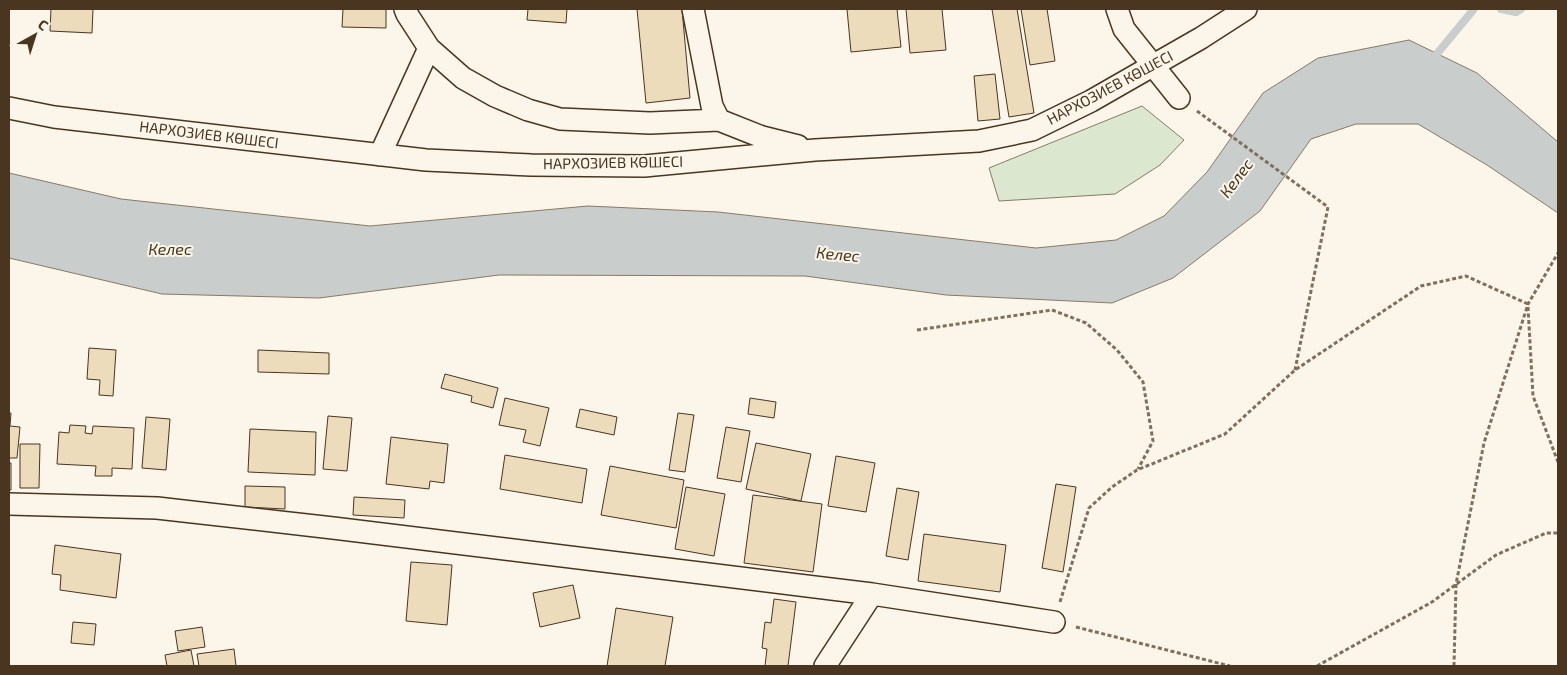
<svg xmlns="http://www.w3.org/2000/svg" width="1567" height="675" viewBox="0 0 1567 675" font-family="'Exo 2',sans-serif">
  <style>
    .green { fill: #dce7d0; stroke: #887966 }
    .water { fill: #c9cecd; stroke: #887966 }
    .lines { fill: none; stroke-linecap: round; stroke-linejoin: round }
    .stream { stroke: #c9cecd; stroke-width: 8 }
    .building { fill: #ecdcbc; stroke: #4a3520 }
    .street-casing { stroke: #4a3520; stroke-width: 24 }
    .path { stroke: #7f6f5c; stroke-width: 3; stroke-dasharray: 4 2.5; stroke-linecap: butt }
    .street { stroke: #fbf6e9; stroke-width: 21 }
    .labels { text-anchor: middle; stroke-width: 4; stroke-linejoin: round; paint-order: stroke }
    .street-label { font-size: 15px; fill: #4a3520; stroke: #fbf6e9 }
    .water-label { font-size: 16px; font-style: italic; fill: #4a3520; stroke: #fbf6e9 }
  </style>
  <rect width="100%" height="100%" fill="#fbf6e9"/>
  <!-- green -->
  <path class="green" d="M1142 106 1184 140 1160 165 1115 194 999 201 989 168Z"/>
  <!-- water -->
  <path class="water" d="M1409 40 1477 73 1558 142V213L1487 165 1418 124H1356L1311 139 1260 211 1173 278 1112 303 946 295 805 276 499 275 319 298 162 294 9 258V173L121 199 370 226 588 206 718 212 1036 248 1116 240 1164 216 1207 172 1263 93 1318 58Z"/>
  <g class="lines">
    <!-- stream -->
    <path class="stream" d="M1501 9 1516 12 1521 9
      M1431 61 1474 9"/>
  </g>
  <!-- building -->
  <path class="building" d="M51 9H93L92 33 50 31Z
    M343 9H386V28L342 27Z
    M528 9H567L566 23 527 20Z
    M637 9H682L690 98 646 103Z
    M847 9H897L901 47 851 52Z
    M906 9H942L946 50 910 53Z
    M992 9H1017L1034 113 1009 117Z
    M1021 9H1047L1055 61 1030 65Z
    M995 74 1000 119 978 121 974 76Z
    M89 348 116 350 113 396 99 395 100 380 87 379Z
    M258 350 329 353V374L258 372Z
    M445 374 498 388 493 408 471 402 472 396 441 388Z
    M505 398 549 408 540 446 523 442 526 430 499 425Z
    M750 398 776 402 774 418 748 414Z
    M580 409 617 417 614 435 576 427Z
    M9 413H11L10 426 20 427 17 458H9Z
    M678 413 694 415 685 472 669 470Z
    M328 416 352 418 347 471 323 469Z
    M146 417 170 419 166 470 142 468Z
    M70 425 86 426 85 433 92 434 93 426 134 428 132 469 112 468V476H95L96 466 57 464 59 432 69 433Z
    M726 427 750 431 741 482 717 478Z
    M250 429 316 432 315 475 248 472Z
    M391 437 448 444 444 483 430 481 429 489 386 484Z
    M756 443 811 454 801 501 746 489Z
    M20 444H40L39 488H20Z
    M505 455 587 469 582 503 500 489Z
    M836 456 875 463 866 512 828 506Z
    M9 463H11V490H9Z
    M610 466 684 480 676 528 601 515Z
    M1056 484 1076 487 1063 572 1042 568Z
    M245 486 285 487V509L245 507Z
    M686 487 725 494 714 556 675 549Z
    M897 488 919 492 908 560 886 556Z
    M753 495 822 504 813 572 744 563Z
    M354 497 405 500 404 518 353 515Z
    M924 534 1006 545 1000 592 918 581Z
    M55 545 121 554 116 598 60 590 61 575 52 574Z
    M411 562 452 565 447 625 406 621Z
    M573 585 580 618 540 627 533 593Z
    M774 599 796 602 788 666H765L767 649 762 648 765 622 771 623Z
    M616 608 673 617 665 666H607Z
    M73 622 96 624 94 645 71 643Z
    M202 627 205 647 178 651 175 631Z
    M234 649 236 666H199L197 654Z
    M191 650 194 666H167L165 655Z"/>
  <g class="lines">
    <!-- street casing -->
    <g class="street-casing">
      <path id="street" d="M405 9 407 14 429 48 463 78 495 96 528 110 560 119 650 123 719 120 762 137 798 146
        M693 9 712 106 719 120
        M1117 9 1124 29 1179 98
        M9 108 54 117 426 160 531 165 644 166 815 150 979 141 1032 130 1091 101 1201 38 1246 9
        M380 155 429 48
        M9 504 157 508 333 528 872 594 1054 622
        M825 666 872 594"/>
    </g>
    <!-- path -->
    <path class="path" d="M1197 111 1328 207 1295 370
      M1528 307 1533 396 1558 462
      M917 330 1052 310 1086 323 1117 350 1143 382 1153 441 1138 469
      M1060 602 1089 508 1112 487 1137 470 1225 434 1295 370 1421 286 1466 276 1528 304
      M1076 627 1230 666
      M1317 666 1432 602 1496 555 1546 533H1558
      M1454 666 1456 584 1484 443 1528 304 1558 253"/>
    <!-- street -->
    <use href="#street" class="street"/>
  </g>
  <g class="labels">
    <!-- street labels -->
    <g class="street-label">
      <text transform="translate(1110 88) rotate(-28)" y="5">НАРХОЗИЕВ КӨШЕСІ</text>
      <text transform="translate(209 135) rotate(7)" y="5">НАРХОЗИЕВ КӨШЕСІ</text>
      <text transform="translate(613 163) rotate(-1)" y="5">НАРХОЗИЕВ КӨШЕСІ</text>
    </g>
    <!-- water labels -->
    <g class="water-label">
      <text transform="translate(1236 178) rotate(-53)" y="6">Келес</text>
      <text x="170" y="255">Келес</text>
      <text transform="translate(838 254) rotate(5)" y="6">Келес</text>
    </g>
  </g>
  <!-- border -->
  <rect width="1567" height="675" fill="none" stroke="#4a3520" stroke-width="20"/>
  <!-- north arrow -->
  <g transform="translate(35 35) rotate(39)" stroke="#fbf6e9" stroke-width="4" paint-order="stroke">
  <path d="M0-4L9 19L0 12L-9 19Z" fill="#4a3520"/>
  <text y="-8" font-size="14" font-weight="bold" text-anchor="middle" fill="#4a3520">С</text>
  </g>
</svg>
